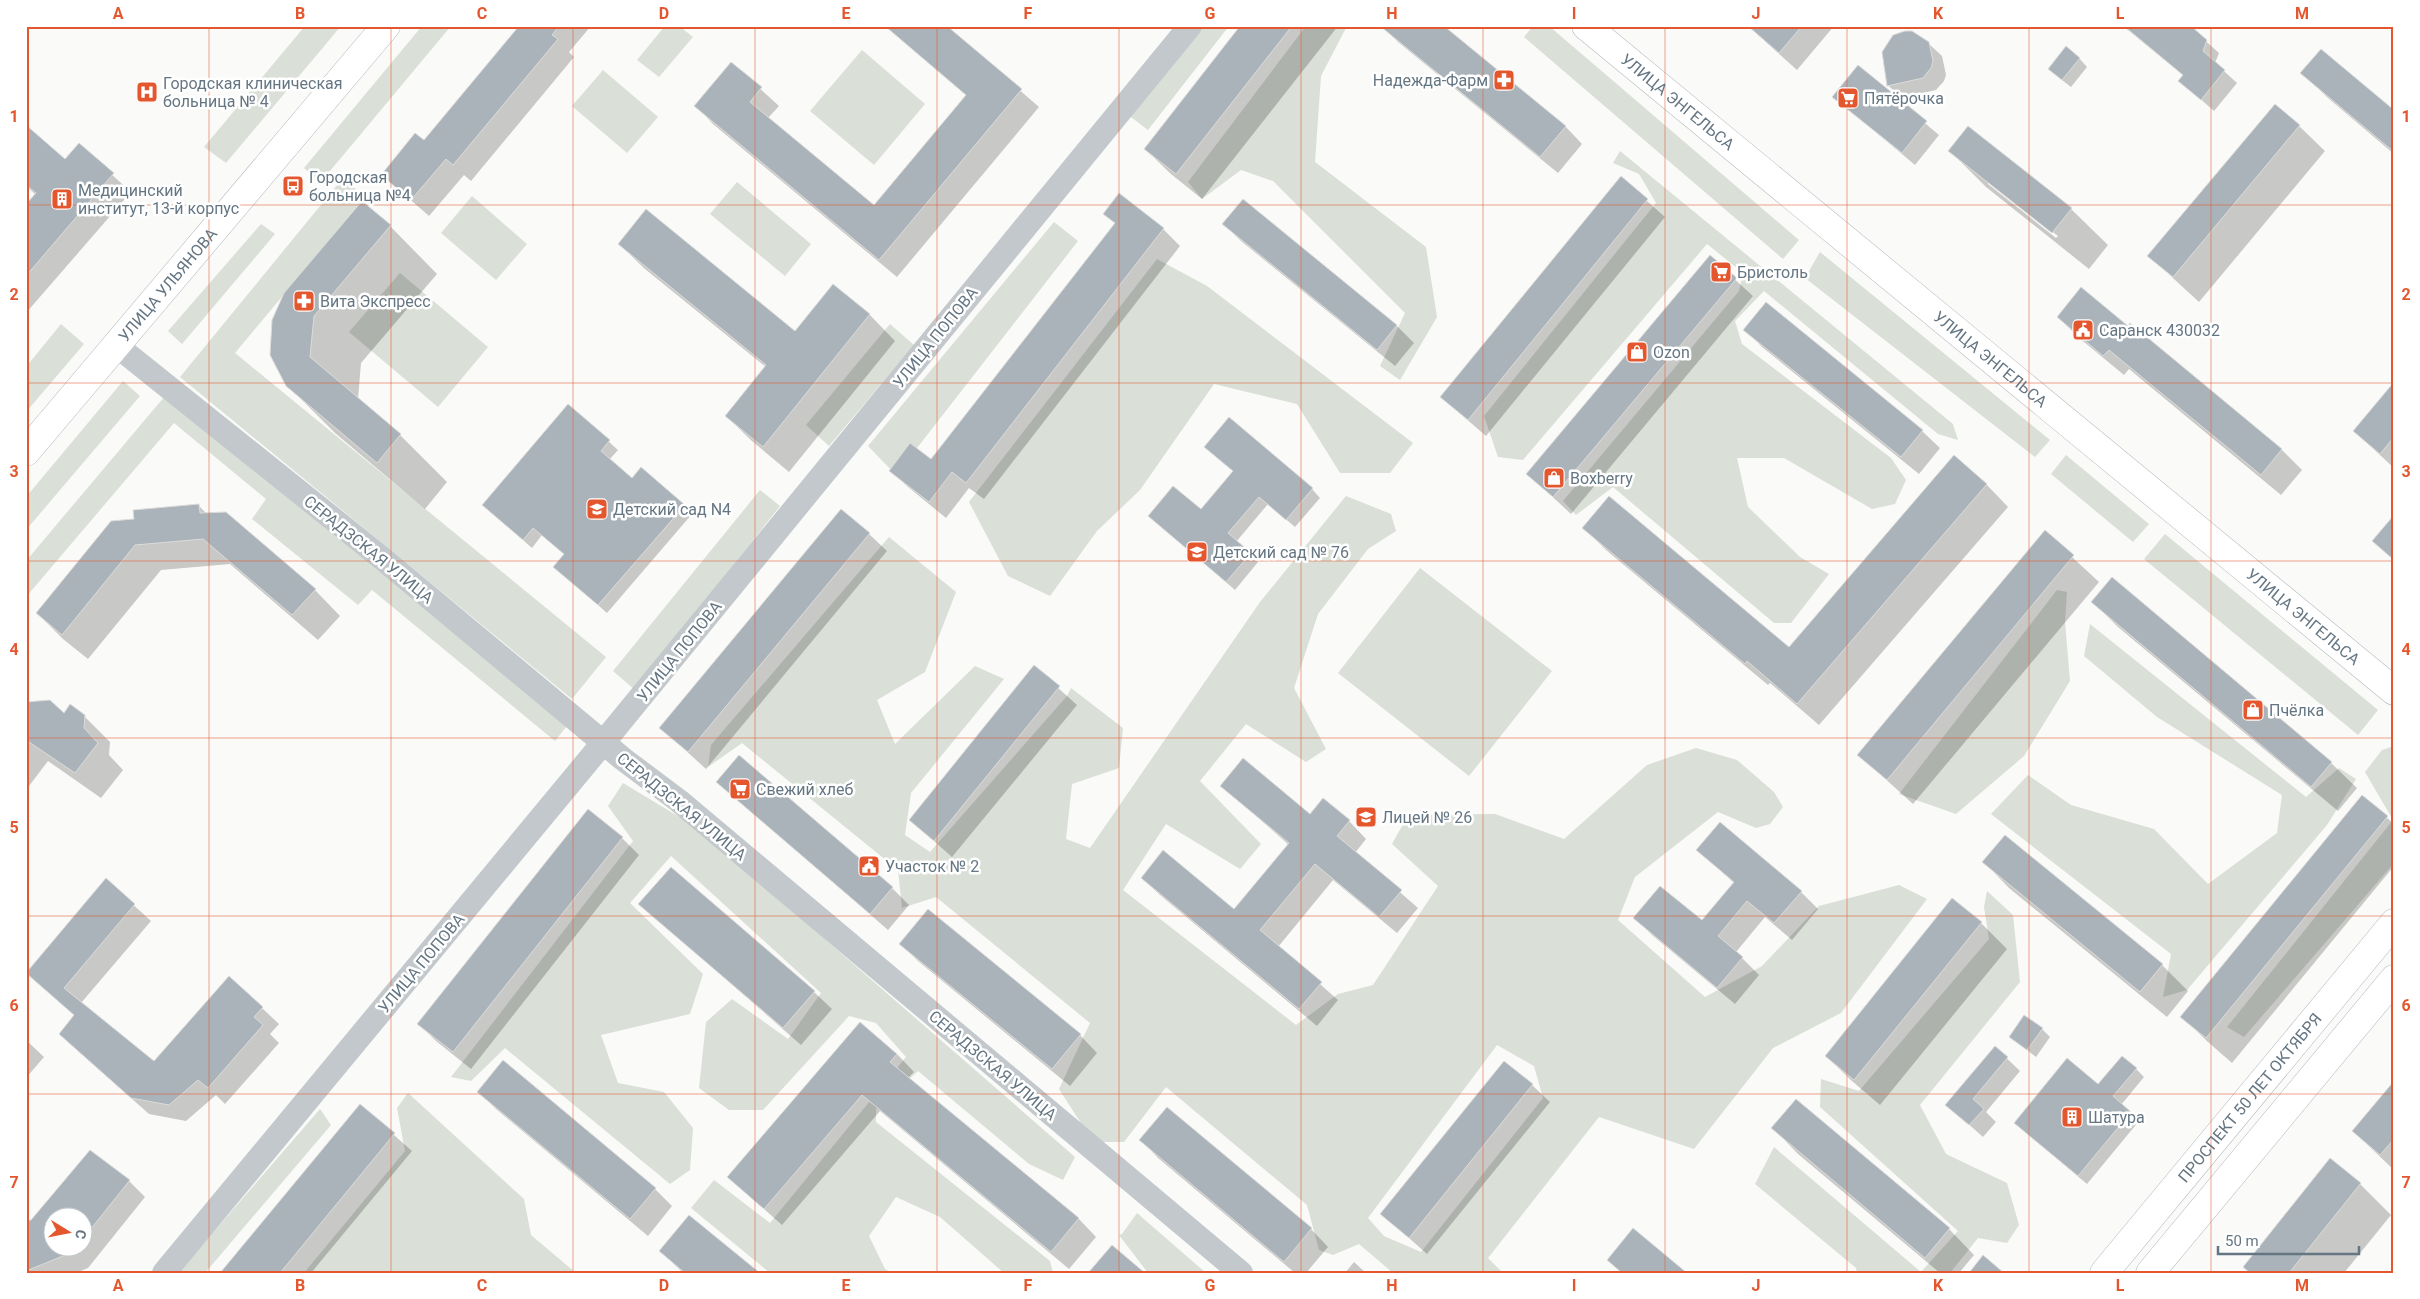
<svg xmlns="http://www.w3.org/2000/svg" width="2420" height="1299" viewBox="0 0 2420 1299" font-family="Roboto,sans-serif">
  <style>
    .green { fill: #dadfd7; fill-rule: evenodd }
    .shadow { fill: #0003; fill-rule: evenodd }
    .building { fill: #aab3b9; stroke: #dcdcda }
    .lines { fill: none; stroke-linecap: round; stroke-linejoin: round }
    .major-casing { stroke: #b5babe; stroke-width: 29 }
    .minor { stroke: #c3c8cc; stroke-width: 24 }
    .major { stroke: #fff; stroke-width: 28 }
    .grid { fill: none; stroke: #e4572e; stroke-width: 1; stroke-opacity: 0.55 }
    .labels { text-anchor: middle; stroke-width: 5; stroke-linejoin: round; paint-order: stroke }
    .poi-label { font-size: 16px; fill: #657683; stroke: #fff; text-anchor: start }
    .street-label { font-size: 16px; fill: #657683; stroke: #fff }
    .neatline { fill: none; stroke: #e4572e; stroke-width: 2 }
    .grid-label { font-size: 16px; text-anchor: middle; font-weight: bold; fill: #e4572e }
  </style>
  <rect width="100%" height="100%" fill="#fafaf8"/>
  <!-- green -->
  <path class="green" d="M305 26H341L226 163 204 147Z
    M422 26H451L320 183 304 168Z
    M665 26H679L693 37 659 77 637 60Z
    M1201 26H1229L1148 130 1127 114Z
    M1306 26H1347L1321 76 1315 162 1426 247 1437 317 1400 380 1380 366 1405 313 1273 181 1241 170 1202 199 1188 182Z
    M1533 26H1549L1799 240 1783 259 1524 37Z
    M862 50 925 104 874 165 810 111Z
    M603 70 658 117 627 153 572 106Z
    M1620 151 1953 424 1958 440 1938 434 1764 291 1735 321 1742 344 1891 458 1906 480 1895 504 1872 509 1784 458H1737L1748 507 1800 557 1829 574 1791 623H1774L1613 487 1576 515 1563 501 1739 291 1743 273 1707 244 1523 460 1498 457 1484 416 1656 203 1639 174 1613 163Z
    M343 178 365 197 235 353 606 657 572 699 180 377Z
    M737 182 811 244 785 276 710 214Z
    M472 196 527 244 496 280 441 233Z
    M1054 222 1078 241 896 475 868 446Z
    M261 224 275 234 182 344 168 331Z
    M1820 252 2050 440 2035 457 1805 278Z
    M1157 259 1207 286 1413 443 1390 473H1340L1297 404 1214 384 1140 490 1097 531 1050 596 1008 576 969 502Z
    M400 273 488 347 438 407 349 332Z
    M61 324 84 344 26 412V367Z
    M890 324 914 345 829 446 806 425Z
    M123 381 140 396 26 530V497Z
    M165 396 570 722 555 741 372 590 358 605 252 519 266 499 174 423 26 597V561Z
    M2066 455 2149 524 2133 542 2051 474Z
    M760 490 780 506 635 690 613 671Z
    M1346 496 1391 514 1396 531 1368 549 1318 614 1294 688 1326 749 1306 762 1246 724 1200 781 1261 844 1240 869 1166 824 1123 890 1296 1025 1338 994 1373 985 1438 886 1392 844 1408 815 1495 814 1564 839 1647 765 1696 748 1737 760 1774 792 1783 807 1770 824 1756 828 1718 812 1635 877 1618 920 1705 997 1762 966 1819 906 1899 885 1927 899 1841 1013 1773 1048 1694 1149 1599 1117 1488 1258 1503 1273H1393L1359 1244 1333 1255 1319 1250 1307 1205 1166 1087 1124 1142H1093L1059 1089 1090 1023 936 897 902 908 898 870 742 743 708 767 711 745 889 537 956 592 925 672 877 700 895 744 975 666 1004 679 911 793 905 835 930 852 1067 696 1071 688 1123 728 1119 768 1072 784 1066 839 1090 848 1260 602ZM1497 1045 1534 1066 1543 1098 1421 1252 1384 1236 1368 1218Z
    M2165 534 2378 710 2358 735 2144 559Z
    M1420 568 1552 671 1469 776 1338 673Z
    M2057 590 2067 592 2065 622 2070 681 2024 756 1956 814 1899 794Z
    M2090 624 2306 797 2339 768 2356 779 2327 825 2187 990 2163 997 2171 954 1991 814 2028 775 2071 805 2154 829 2208 884 2277 833 2282 795 2157 717 2084 656Z
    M2394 746V863L2244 1037 2227 1027 2393 820 2365 772 2382 750Z
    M623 783 696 827 1075 1157 1063 1180 1029 1164 918 1071 876 1109V1122L1050 1261 1053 1273H1004L940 1217 896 1197 869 1236 885 1269 892 1273H770L691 1208 714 1180 770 1223 906 1057 876 1023 849 1016 763 1110H729L699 1088 706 1022 732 999 788 1039 821 993 671 856 630 903 703 974 690 1014 601 1035 618 1083 664 1092 693 1128 690 1170 670 1184 505 1048 471 1081 451 1077 633 841 608 806Z
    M1987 891 2013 915 2020 982 1920 1105 1946 1154 2007 1183 2019 1225 2007 1243 1978 1238 1950 1273H1857L1856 1268 1755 1184 1774 1147 1921 1272 1958 1231 1820 1107 1821 1079 1859 1091 1989 939 1984 907Z
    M408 1093 524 1199 531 1235 576 1273H304L405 1151 397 1108Z
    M320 1109 331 1125 205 1273H178Z
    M1137 1213 1206 1273H1148L1119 1235 1122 1234Z"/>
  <!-- shadow -->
  <path class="shadow" d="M520 26H591L569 52 574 57 471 181 464 175 429 216 382 175 424 142Z
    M885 26H946L1039 107 897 277 713 124 696 106 732 63 779 106 768 118 874 207 967 96Z
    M1242 26H1338L1202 199 1171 174 1145 149Z
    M1382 26 1565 126 1582 144 1558 173 1398 42Z
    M1748 26H1834L1797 70Z
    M2123 26H2189L2219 53 2215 63 2237 83 2214 111 2180 81 2184 76Z
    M1928 43 1942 56 1946 75 1944 81 1936 90 1901 98 1888 85Z
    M2079 58 2087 67 2071 87 2058 77Z
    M1858 67 1939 135 1915 165 1834 97Z
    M2302 73 2394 112V154L2328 98Z
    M2299 126 2325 151 2199 302 2149 256Z
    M26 127 65 161 79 145 131 192 26 313V206L36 195 26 186Z
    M1968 127 2071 209 2108 245 2089 269 1986 187 1950 151ZM1988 181 2058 236 2056 238 1988 184Z
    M1621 178 1665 217 1486 436 1441 397Z
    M1105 214 1163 229 1180 246 984 499 969 488 946 518 908 487 891 471 931 461 1116 224Z
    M1224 224 1397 326 1414 343 1395 366 1241 241Z
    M390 226 437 274 361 363 358 399 400 435 447 482 425 509 335 433 287 385 271 355Z
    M619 244 796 333 833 286 870 315 895 341 789 472 752 441 726 416 766 367 645 269Z
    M1710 257 1753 296 1571 514 1528 474Z
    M2058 317 2128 328 2131 325 2282 450 2302 470 2281 495 2129 369 2124 375 2078 337Z
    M1745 329 1922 431 1940 448 1919 474 1762 347Z
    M2394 384V468L2354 431Z
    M569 406 618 450 609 460 632 480 684 506 692 514 607 613 564 575 565 555 542 535 532 548 492 513Z
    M1214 455 1312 489 1320 498 1295 527 1268 504 1236 542 1258 562 1235 590 1158 524 1201 511 1234 472Z
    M1986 484 2008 507 1819 725 1770 683 1768 685 1606 550 1584 528 1790 649Z
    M199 506 207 514 315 590 340 616 318 640 230 564 161 570 88 659 63 639 37 613 135 520Z
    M2045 532 2099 582 1913 804 1859 755Z
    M869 534 887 551 706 769 661 728Z
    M2093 602 2331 763 2357 788 2338 811 2118 627Z
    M1035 667 1077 705 952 857 910 820Z
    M26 703 64 715 84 716 110 742 109 755 123 770 101 798 48 761 26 790Z
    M718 782 892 888 909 905 888 930Z
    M1222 786 1310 816 1349 821 1366 839 1355 853 1418 908 1397 933 1333 880 1278 947 1338 1000 1317 1026 1160 895 1142 878 1235 911 1289 845Z
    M2363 797 2394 824V866L2232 1063 2208 1042 2182 1017Z
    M2005 836 2162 965 2188 991 2167 1017 2009 888 1984 862Z
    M622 838 639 855 471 1069 436 1041 419 1024Z
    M1698 850 1801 892 1818 909 1792 940 1765 917 1736 952 1759 975 1735 1004 1652 935 1635 917 1702 922 1734 883Z
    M106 880 151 921 81 1003 154 1063 262 1008 279 1024 270 1034 279 1043 225 1104 216 1095 186 1121 149 1114 77 1050 60 1033 75 1016 27 973Z
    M1953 900 1981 923 2007 949 1880 1105 1852 1081 1826 1056Z
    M640 904 814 992 832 1009 801 1045Z
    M928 911 1080 1035 1097 1053 1070 1086 918 961 901 944Z
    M2042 1029 2050 1037 2036 1057 2011 1037Z
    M26 1040 44 1057 26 1078Z
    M1995 1047 2020 1071 1986 1112 1996 1122 1983 1137 1947 1105Z
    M897 1054 914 1072 908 1078 1079 1219 1096 1237 1069 1269 880 1111 782 1225 728 1177Z
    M2136 1069 2144 1077 2121 1105 2139 1121 2087 1184 2024 1131 2099 1086Z
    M2394 1083V1170L2353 1131Z
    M1532 1085 1550 1102 1427 1254 1382 1214Z
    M479 1092 655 1189 672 1206 648 1236 496 1109Z
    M360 1105 412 1151 311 1273H222Z
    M1167 1108 1311 1229 1328 1247 1306 1273H1295L1158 1158 1141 1140Z
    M1773 1128 1949 1229 1974 1255 1959 1273H1940L1798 1154Z
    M90 1152 129 1181 145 1197 88 1268 76 1273H26V1222L32 1221ZM52 1216H82V1246H52Z
    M2330 1160 2360 1184 2391 1215 2344 1273H2246Z
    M661 1251 758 1273H683Z
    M1354 1262 1366 1273H1345Z"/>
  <!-- building -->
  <path class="building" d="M519 26H559L552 35 558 39 453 165 446 159 411 200 381 175 415 133 424 140Z
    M885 26H947L1022 89 879 260 694 106 731 62 762 87 750 102 874 205 966 95Z
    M1240 26H1292L1176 174 1144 149Z
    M1380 26H1444L1566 126 1540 157Z
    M1748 26H1802L1779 53Z
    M2124 26H2191L2207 40 2203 51 2225 70 2201 100 2178 81 2183 75Z
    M1905 31H1912L1929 42 1933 61 1931 68 1923 78 1887 86 1882 52 1893 35Z
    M2066 46 2080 58 2062 80 2048 69Z
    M2321 49 2394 110V152L2300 73Z
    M1858 65 1927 121 1902 153 1832 97Z
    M2275 104 2300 125 2173 277 2147 256Z
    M26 125 65 159 79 143 114 173 26 276V204L36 193 26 185Z
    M1968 126 2072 208 2052 233 1948 151Z
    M1621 176 1648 199 1468 420 1440 397Z
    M1119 193 1164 228 966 483 952 472 929 502 889 471 910 443 931 459 1115 223 1103 214Z
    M1243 199 1397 325 1377 350 1222 224Z
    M362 201 391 225 314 316 310 357 401 434 377 463 286 386 270 355 272 320 284 293Z
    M646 209 795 331 833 284 870 314 763 447 725 416 766 365 618 244Z
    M1710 255 1737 278 1553 497 1526 474Z
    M2081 287 2128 326 2130 323 2282 449 2261 475 2109 350 2103 356 2057 317Z
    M1766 302 1923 430 1901 457 1743 330Z
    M2394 382V437L2380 454 2353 431Z
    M568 404 610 440 601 451 632 478 641 467 685 505 598 605 553 567 564 554 533 528 523 540 482 505Z
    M1229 417 1313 488 1286 520 1259 497 1228 533 1251 553 1226 582 1148 516 1173 486 1201 509 1233 471 1204 447Z
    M1954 455 1987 484 1797 704 1747 661 1745 664 1582 528 1609 496 1789 647Z
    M199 504 200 513 226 512 316 589 292 615 203 539 135 545 62 635 36 613 111 521 134 519 133 510Z
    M841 509 870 533 688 752 659 728Z
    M2394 515V560L2372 541Z
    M2045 530 2074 555 1887 780 1857 755Z
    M2112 577 2332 762 2311 787 2091 602Z
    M1034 665 1060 686 934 841 909 820Z
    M50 700 64 713 70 704 85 715 84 728 98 743 75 773 26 740V702Z
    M739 755 893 887 870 914 716 782Z
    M1243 758 1310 814 1323 798 1350 820 1337 836 1402 890 1379 917 1315 864 1260 930 1322 982 1299 1009 1141 878 1163 850 1234 909 1289 843 1220 786Z
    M2362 795 2388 816 2206 1038 2180 1017Z
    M588 809 623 837 453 1052 417 1024Z
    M1720 822 1802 891 1774 923 1747 901 1718 936 1743 957 1717 988 1633 918 1660 886 1702 920 1734 882 1696 850Z
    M2005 835 2163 964 2140 992 1982 862Z
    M671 867 815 991 783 1028 638 904Z
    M106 878 135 904 64 988 154 1061 229 976 263 1007 254 1017 263 1025 208 1088 198 1080 169 1105 131 1098 59 1034 74 1015 26 973Z
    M1952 898 1982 922 1854 1080 1825 1056Z
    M928 909 1081 1034 1052 1069 899 944Z
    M2024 1015 2043 1028 2027 1050 2009 1037Z
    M860 1022 897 1054 890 1062 1079 1218 1051 1252 862 1095 764 1209 727 1177Z
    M1995 1046 2008 1057 1973 1099 1984 1109 1969 1125 1945 1105Z
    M2122 1056 2137 1068 2113 1096 2131 1112 2078 1176 2014 1123 2067 1058 2098 1084Z
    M503 1060 656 1188 630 1219 477 1092Z
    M1504 1061 1533 1084 1409 1238 1380 1214Z
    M2394 1081V1139L2380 1155 2352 1131Z
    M1796 1099 1950 1228 1925 1258 1771 1128Z
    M360 1104 395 1133 280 1273H220Z
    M1167 1107 1312 1228 1284 1262 1139 1140Z
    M90 1150 130 1180 82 1240V1216H52V1246L85 1247 26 1271V1221L31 1220Z
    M2330 1158 2361 1183 2289 1273H2250L2243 1267Z
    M689 1215 760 1273H685L659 1251Z
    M1633 1228 1687 1273H1622L1607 1260Z
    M1112 1245 1145 1273H1088Z
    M1983 1255 2004 1273H1969Z"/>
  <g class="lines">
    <!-- major casing -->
    <g class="major-casing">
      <g id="major">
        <path id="s1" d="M1586 26 2394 691"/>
        <path id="s2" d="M26 452 386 26"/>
        <path id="s3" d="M2104 1273 2394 923"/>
        <path d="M2150 1273 2394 979"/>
      </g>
    </g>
    <!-- minor -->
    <path class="minor" d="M117 346 383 559 623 759 679 801 1241 1273
      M164 1273 598 749 1190 26"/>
    <!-- major -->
    <use href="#major" class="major"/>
  </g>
  <!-- grid -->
  <path class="grid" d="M209 26V1273M391 26V1273M573 26V1273M755 26V1273M937 26V1273M1119 26V1273M1301 26V1273M1483 26V1273M1665 26V1273M1847 26V1273M2029 26V1273M2211 26V1273M26 205H2394M26 383H2394M26 561H2394M26 738H2394M26 916H2394M26 1094H2394"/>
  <!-- icons -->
  <defs>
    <g id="pharmacy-square" transform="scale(1.125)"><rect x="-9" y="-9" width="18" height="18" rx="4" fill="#e4572e" stroke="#fff"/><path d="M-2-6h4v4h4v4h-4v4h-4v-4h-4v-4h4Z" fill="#fff"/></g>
    <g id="hospital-square" transform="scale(1.125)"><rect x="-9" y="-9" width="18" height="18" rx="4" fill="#e4572e" stroke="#fff"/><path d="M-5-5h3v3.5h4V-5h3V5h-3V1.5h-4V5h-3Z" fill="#fff"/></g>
    <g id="supermarket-square" transform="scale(1.125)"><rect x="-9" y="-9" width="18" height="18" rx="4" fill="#e4572e" stroke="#fff"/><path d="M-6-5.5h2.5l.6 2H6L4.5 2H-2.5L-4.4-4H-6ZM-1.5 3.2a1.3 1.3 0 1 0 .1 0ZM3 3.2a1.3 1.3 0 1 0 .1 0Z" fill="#fff"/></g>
    <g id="bus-square" transform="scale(1.125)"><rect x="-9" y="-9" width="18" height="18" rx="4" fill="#e4572e" stroke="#fff"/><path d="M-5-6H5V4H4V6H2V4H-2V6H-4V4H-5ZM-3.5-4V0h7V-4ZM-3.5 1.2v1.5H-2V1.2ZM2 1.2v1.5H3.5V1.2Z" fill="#fff"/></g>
    <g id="building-square" transform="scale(1.125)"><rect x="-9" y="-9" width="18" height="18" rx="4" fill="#e4572e" stroke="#fff"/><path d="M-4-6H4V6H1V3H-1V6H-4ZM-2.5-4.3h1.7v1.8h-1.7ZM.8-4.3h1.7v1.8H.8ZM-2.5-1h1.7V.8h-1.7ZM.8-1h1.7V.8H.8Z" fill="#fff"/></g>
    <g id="civic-square" transform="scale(1.125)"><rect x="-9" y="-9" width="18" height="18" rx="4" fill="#e4572e" stroke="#fff"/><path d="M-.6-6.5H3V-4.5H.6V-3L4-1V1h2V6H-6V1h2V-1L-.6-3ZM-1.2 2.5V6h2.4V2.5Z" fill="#fff"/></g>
    <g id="shop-square" transform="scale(1.125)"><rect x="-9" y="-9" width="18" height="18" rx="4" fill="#e4572e" stroke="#fff"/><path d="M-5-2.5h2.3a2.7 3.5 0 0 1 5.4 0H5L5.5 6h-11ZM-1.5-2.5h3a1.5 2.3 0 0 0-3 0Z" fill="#fff"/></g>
    <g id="school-square" transform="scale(1.125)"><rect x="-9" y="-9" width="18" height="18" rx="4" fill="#e4572e" stroke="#fff"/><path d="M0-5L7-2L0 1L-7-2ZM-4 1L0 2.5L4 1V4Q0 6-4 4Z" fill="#fff"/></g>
  </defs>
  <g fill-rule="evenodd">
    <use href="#pharmacy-square" x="1504" y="80"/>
    <use href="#hospital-square" x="147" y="92"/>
    <use href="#supermarket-square" x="1848" y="98"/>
    <use href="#bus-square" x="293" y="186"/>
    <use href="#building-square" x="62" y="199"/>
    <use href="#supermarket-square" x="1721" y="272"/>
    <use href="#pharmacy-square" x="304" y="301"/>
    <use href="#civic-square" x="2083" y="330"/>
    <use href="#shop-square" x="1637" y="352"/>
    <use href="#shop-square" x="1554" y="478"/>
    <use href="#school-square" x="597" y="509"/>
    <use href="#school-square" x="1197" y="552"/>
    <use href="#shop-square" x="2253" y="710"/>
    <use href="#supermarket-square" x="740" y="789"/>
    <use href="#school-square" x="1366" y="817"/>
    <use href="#civic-square" x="869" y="866"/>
    <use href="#building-square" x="2072" y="1117"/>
  </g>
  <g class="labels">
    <!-- poi labels -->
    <g class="poi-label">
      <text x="1488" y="86" text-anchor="end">Надежда-Фарм</text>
      <text x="163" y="89">Городская клиническая<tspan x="163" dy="18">больница № 4</tspan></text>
      <text x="1864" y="104">Пятёрочка</text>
      <text x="309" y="183">Городская<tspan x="309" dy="18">больница №4</tspan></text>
      <text x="78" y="196">Медицинский<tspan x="78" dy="18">институт, 13-й корпус</tspan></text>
      <text x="1737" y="278">Бристоль</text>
      <text x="320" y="307">Вита Экспресс</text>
      <text x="2099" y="336">Саранск 430032</text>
      <text x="1653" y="358">Ozon</text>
      <text x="1570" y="484">Boxberry</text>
      <text x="613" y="515">Детский сад N4</text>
      <text x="1213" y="558">Детский сад № 76</text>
      <text x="2269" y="716">Пчёлка</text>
      <text x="756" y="795">Свежий хлеб</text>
      <text x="1382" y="823">Лицей № 26</text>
      <text x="885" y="872">Участок № 2</text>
      <text x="2088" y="1123">Шатура</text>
    </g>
    <!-- street labels -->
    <g class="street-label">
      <text dy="6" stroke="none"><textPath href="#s1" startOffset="119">УЛИЦА ЭНГЕЛЬСА</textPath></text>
      <text dy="6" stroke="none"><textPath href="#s2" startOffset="219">УЛИЦА УЛЬЯНОВА</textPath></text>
      <text transform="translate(935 337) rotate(-51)" y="6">УЛИЦА ПОПОВА</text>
      <text dy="6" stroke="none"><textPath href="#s1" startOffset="524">УЛИЦА ЭНГЕЛЬСА</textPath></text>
      <text transform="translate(369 549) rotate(39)" y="6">СЕРАДЗСКАЯ УЛИЦА</text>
      <text dy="6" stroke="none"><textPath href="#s1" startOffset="929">УЛИЦА ЭНГЕЛЬСА</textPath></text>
      <text transform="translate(679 651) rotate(-51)" y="6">УЛИЦА ПОПОВА</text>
      <text transform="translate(682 806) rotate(39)" y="6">СЕРАДЗСКАЯ УЛИЦА</text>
      <text transform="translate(421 963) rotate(-50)" y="6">УЛИЦА ПОПОВА</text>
      <text transform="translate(993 1065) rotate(40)" y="6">СЕРАДЗСКАЯ УЛИЦА</text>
      <text dy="6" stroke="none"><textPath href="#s3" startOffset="228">ПРОСПЕКТ 50 ЛЕТ ОКТЯБРЯ</textPath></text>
    </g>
  </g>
  <!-- border -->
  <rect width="2420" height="1299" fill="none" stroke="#ffffff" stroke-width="55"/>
  <!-- north arrow -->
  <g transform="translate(68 1232) rotate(100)"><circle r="24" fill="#ffffff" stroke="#c1c8cd"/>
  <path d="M0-4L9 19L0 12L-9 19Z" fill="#e4572e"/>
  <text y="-8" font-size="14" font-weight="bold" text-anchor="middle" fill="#657683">С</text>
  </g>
  <!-- scale -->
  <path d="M2218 1246v8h141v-8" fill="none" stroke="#657683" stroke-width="2.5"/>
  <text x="2225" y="1246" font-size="15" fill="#657683" stroke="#ffffff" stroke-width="4" paint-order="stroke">50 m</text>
  <rect x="28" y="28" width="2364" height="1244" class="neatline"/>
  <g class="grid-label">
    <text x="118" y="19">A</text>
    <text x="300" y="19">B</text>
    <text x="482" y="19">C</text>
    <text x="664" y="19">D</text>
    <text x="846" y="19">E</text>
    <text x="1028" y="19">F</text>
    <text x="1210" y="19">G</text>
    <text x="1392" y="19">H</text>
    <text x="1574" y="19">I</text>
    <text x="1756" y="19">J</text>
    <text x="1938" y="19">K</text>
    <text x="2120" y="19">L</text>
    <text x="2302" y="19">M</text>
    <text x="14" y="122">1</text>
    <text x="2406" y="122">1</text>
    <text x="14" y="300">2</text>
    <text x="2406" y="300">2</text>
    <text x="14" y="477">3</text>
    <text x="2406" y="477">3</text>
    <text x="14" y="655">4</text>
    <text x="2406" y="655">4</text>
    <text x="14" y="833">5</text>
    <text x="2406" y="833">5</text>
    <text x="14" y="1011">6</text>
    <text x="2406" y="1011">6</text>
    <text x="14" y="1188">7</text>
    <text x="2406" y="1188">7</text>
    <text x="118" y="1291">A</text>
    <text x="300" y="1291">B</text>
    <text x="482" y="1291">C</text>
    <text x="664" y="1291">D</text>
    <text x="846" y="1291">E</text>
    <text x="1028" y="1291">F</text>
    <text x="1210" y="1291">G</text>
    <text x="1392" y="1291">H</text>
    <text x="1574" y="1291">I</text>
    <text x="1756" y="1291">J</text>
    <text x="1938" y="1291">K</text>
    <text x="2120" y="1291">L</text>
    <text x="2302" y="1291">M</text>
  </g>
</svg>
